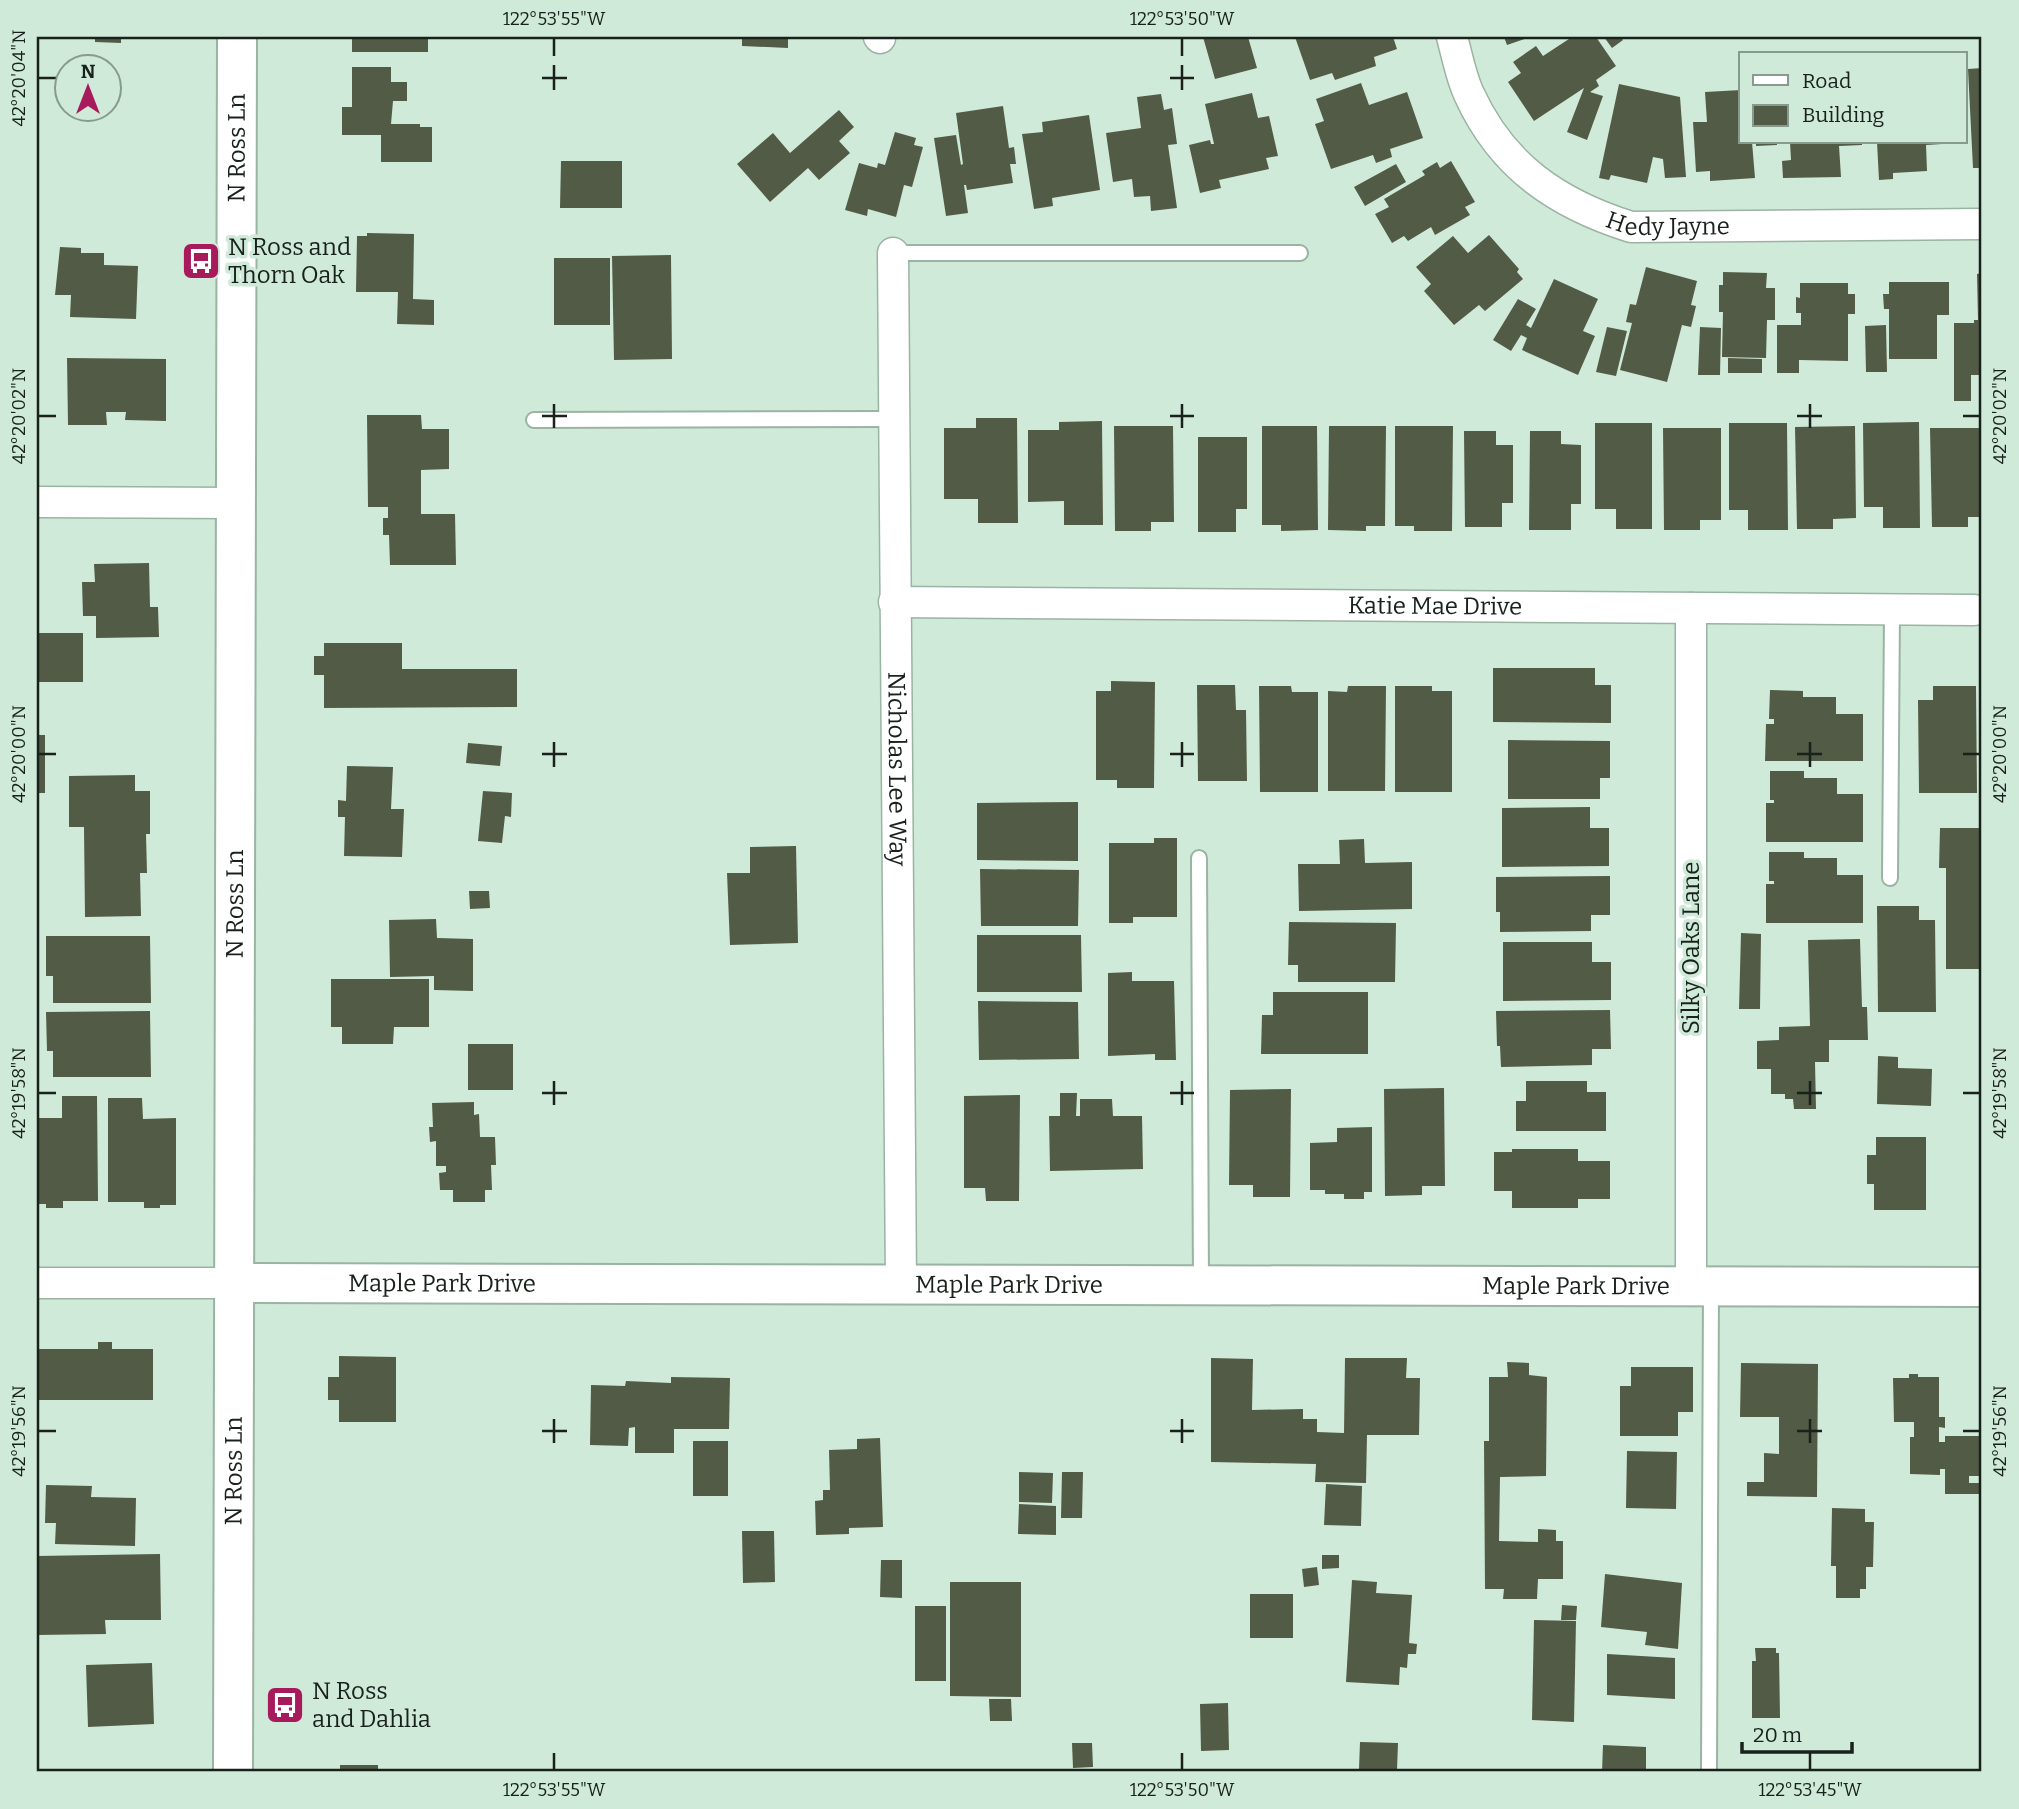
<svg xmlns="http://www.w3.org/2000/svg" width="2019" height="1809" viewBox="0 0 2019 1809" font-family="Bitter,serif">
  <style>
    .building { fill: #525b45 }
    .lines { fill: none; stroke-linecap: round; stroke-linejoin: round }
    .lane-casing { stroke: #9ab3a3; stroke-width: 18 }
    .street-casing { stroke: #9ab3a3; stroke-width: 33 }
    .secondary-casing { stroke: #9ab3a3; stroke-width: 42 }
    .lane { stroke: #fff; stroke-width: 14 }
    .street { stroke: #fff; stroke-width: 30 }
    .secondary { stroke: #fff; stroke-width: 38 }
    .ticks { fill: none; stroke: #18211b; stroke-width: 2.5 }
    .labels { text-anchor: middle; stroke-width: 7; stroke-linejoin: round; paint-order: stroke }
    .street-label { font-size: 24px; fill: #18211b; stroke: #d0ead9 }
    .poi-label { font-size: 24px; fill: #18211b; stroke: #d0ead9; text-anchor: start }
    .neatline { fill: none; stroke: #18211b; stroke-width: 2.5 }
    .ticks-label { font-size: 18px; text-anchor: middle; fill: #18211b }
  </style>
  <rect width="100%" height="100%" fill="#d0ead9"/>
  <!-- building -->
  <path class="building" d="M95 37H121V43L95 42Z
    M352 37H428V52H352Z
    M742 37H788V48L742 46Z
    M1203 37H1248L1257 68 1215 79Z
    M1295 37H1393L1397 49 1374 57 1376 66 1335 80 1332 73 1310 80Z
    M1504 37H1530L1507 45Z
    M1572 37H1596L1616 66 1596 80 1599 86 1590 92 1603 96 1587 140 1567 132 1584 88 1534 121 1508 82 1521 73 1513 62 1536 46 1543 56Z
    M1604 37H1621L1623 40 1612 48Z
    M352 67H391V82H407V101H393L391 124H420V127H432V162H381V135H342V107H352Z
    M1982 68V168H1973L1968 69Z
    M1361 83 1369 105 1407 92 1423 138 1390 149 1392 157 1376 163 1373 155 1331 169 1315 124 1324 121 1316 99Z
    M1619 84 1680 97 1686 177 1665 178 1663 159 1653 157 1647 183 1611 175 1609 180 1599 178Z
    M1741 90V142H1752L1755 178 1710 181V171L1696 172 1693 122H1707L1705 92Z
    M1252 93 1258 118 1269 116 1278 156 1266 158 1269 169 1219 180 1221 188 1200 193 1189 145 1210 140 1211 144H1214L1205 104Z
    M1161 94 1164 110 1172 108 1177 144 1168 145 1177 208 1151 211 1150 196 1134 197 1132 179 1113 182 1106 133 1141 128 1137 97Z
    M1003 106 1009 148 1014 147 1016 164H1010L1013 183 967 190 966 185H964L968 213 946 216 934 138 956 135 961 165 963 164 956 113Z
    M839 110 854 127 839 141 850 153 819 180 808 168 770 202 737 164 773 133 790 153Z
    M1089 115 1100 190 1052 198 1053 206 1034 209 1022 134 1043 132 1042 122Z
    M895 132 916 138 914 145 923 147 912 187 904 185 896 217 868 209 867 216 845 210 859 163 877 168 878 163 885 165Z
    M1756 142H1777V145L1756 146Z
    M1790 142H1862V145L1839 146 1841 177 1783 178 1782 161 1791 160Z
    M1877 142H1942V144L1926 145 1927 171 1893 173V179L1879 180Z
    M561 161H622V208H560Z
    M1451 161 1475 202 1465 207 1470 215 1435 235 1431 227 1408 241 1404 236 1392 243 1375 214 1389 207 1384 199 1425 175 1422 171 1437 162 1440 168Z
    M1396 164 1406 182 1365 206 1354 187Z
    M367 233 414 234 413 299 434 300V325L397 324 398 292H356L357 236H367Z
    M1489 235 1519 269 1517 272 1523 279 1485 311 1479 305 1454 325 1424 291 1431 284 1416 267 1453 236 1468 253Z
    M60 247 81 248V253H104V265L138 266 136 319 70 317 71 295H55Z
    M671 255 672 359 614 360 612 256Z
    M554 258H610V325H554Z
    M1646 267 1697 281 1691 305 1696 306 1691 327 1682 325 1667 382 1620 370 1632 323 1626 322 1630 304 1636 305Z
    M1723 272 1767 273 1766 288H1775V320H1767L1766 358 1722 357 1723 312H1719V285H1723Z
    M1982 273V378H1979V375H1971V401H1954V323H1974V320H1978L1977 274Z
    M1554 279 1598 299 1583 331 1595 336 1578 375 1522 350 1527 338 1521 335 1511 351 1493 340 1518 299 1536 309 1526 325 1531 328Z
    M1889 282H1949V315H1937V359H1889V309H1884L1883 294H1889Z
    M1800 283H1848V294H1855V314H1848V361L1799 360V373H1777V325H1801V313H1796V297L1800 298Z
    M1886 325 1887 372H1866L1865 326Z
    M1607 327 1627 331 1616 376 1596 372Z
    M1700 327 1721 328 1720 375H1698Z
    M67 358 166 359V421L125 420 126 412H106L107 425H68Z
    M1728 358 1762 359V373H1728Z
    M367 415H421L422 429H449V469L421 470V514H455L456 565H390L389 535H383V518H388V507H368Z
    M976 418H1017L1018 523H978V499H944V428H976Z
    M1102 421 1103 525H1064V501L1028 502V430H1059V422Z
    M1919 422 1920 528H1883V507H1864L1863 423Z
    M1595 423H1652V529H1616V509H1595Z
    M1729 423H1787L1788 530H1748V510H1729Z
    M1114 426H1173L1174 522H1151V531H1115Z
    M1262 426H1317L1318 530 1281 531V525H1262Z
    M1329 426H1386L1385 526H1366V531L1328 530Z
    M1395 426H1453L1452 531H1414V526H1395Z
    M1855 426 1856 518 1833 519V529H1797L1795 427Z
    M1663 428H1721V520H1700V530H1664Z
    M1930 428H1982V517H1968V527H1932Z
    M1464 431H1496V445H1513V503H1502V527H1465Z
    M1530 431H1561V444L1581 445V504H1571V530H1529Z
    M1198 437H1247V509H1236V532H1198Z
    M149 563 150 607H158L159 637 96 638V616H83L82 582H95L94 564Z
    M39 633H83V682H39Z
    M324 643H402V669H517V707L324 708V675H314V656H324Z
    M1493 668H1595V685H1611V723L1493 722Z
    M1111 681 1155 682 1154 788H1117V780H1096V691H1111Z
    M1197 685H1235L1236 710H1246L1247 781H1198Z
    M1259 686H1291L1292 692H1318V792H1260Z
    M1348 686H1386L1385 791H1328V691L1347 692Z
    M1395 686H1432V691H1452V792H1395Z
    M1933 686H1976L1977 793H1919L1918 700H1933Z
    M1770 690 1803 691V697H1836V714H1863V761H1765L1766 724H1774V719H1769Z
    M37 735H45V793H37Z
    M1508 740 1610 741V778H1600V799H1508Z
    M468 743 502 746 500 766 466 763Z
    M347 766 393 767 391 809H404L402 857 344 856 345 817H338V800L346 801Z
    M1770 771H1804V778H1837V794H1863V842H1766V803H1774V800H1770Z
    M135 775V791H150V834H146L147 873H140L141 916 85 917 84 827H69V776Z
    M483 791 512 793 511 817 505 816 502 843 478 841Z
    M1078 802V861L977 860V803Z
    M1590 807V828H1609V866L1502 867V808Z
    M1940 828H1982V969H1946V868H1939Z
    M1154 838H1177V917H1133V923H1109V843H1154Z
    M1364 839 1365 863 1412 862V909L1299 911 1298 864H1340L1339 840Z
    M796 846 798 943 730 945 727 873H750V847Z
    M1769 852H1804V858H1837V875H1863V923H1766V884H1774V881H1769Z
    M980 869 1079 870 1078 926H981Z
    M1610 876V915H1591V931L1500 932V912H1496V877Z
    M469 891H489L490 908 470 909Z
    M1877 906H1919V920H1935L1936 1012H1878Z
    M436 919 437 938 473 939V991L434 990V976L390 977 389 920Z
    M1289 922 1396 923 1395 982H1298V965H1288Z
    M1741 933 1761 934 1760 1009H1739Z
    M977 935H1081L1082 992H977Z
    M46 936H150L151 1003H53V976H46Z
    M1860 939 1862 1007H1867L1868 1040H1829V1062H1815L1816 1109H1794L1793 1099H1785V1094H1771V1069H1757V1041L1779 1040V1027L1810 1026 1808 940Z
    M1503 942H1592V962H1611V1000L1503 1001Z
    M1132 972V981H1174L1176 1060H1155V1054L1108 1056V973Z
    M331 979H429V1027H394L393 1044H342V1027H331Z
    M1273 992H1368V1054H1261L1262 1015H1273Z
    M978 1001 1078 1002 1079 1059 979 1060Z
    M1610 1010 1611 1049H1592V1065L1501 1067 1500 1046H1497L1496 1011Z
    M150 1011 151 1077H53V1051H47L46 1012Z
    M468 1044H513V1090H468Z
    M1878 1056 1898 1057V1068L1932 1069 1931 1106 1877 1104Z
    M1526 1081H1587V1092H1606V1131H1516V1101H1526Z
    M1444 1088 1445 1186H1422V1195L1385 1196 1384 1089Z
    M1291 1089 1290 1197H1253V1185H1229L1230 1090Z
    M1060 1093H1077L1076 1116H1080V1099H1112L1113 1116H1142L1143 1169 1050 1171 1049 1116H1060Z
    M1020 1095 1019 1201H986L985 1188H964V1096Z
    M62 1096H97L98 1201H63V1208H46V1204H37V1118H62Z
    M108 1098H142L143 1119 176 1118V1205H160V1208H144V1202H108Z
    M474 1102V1115L479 1114 480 1137H495L496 1165H491L492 1190H485V1202H453V1190H440L439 1173 446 1172V1166H436V1141L430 1142 429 1127H433L432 1103Z
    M1372 1127V1192H1364V1199H1344V1194H1325V1190H1310V1143L1337 1142V1128Z
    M1876 1137H1926V1210H1874V1184H1867V1155H1876Z
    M1512 1149H1578V1161H1610V1199H1578V1208H1512V1191H1494V1152H1512Z
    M98 1342H112V1349H153V1400H37V1349H98Z
    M339 1356 396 1357V1422H339V1400H328V1377H339Z
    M1211 1358 1253 1359 1252 1410 1303 1409V1419H1317V1432L1344 1433 1345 1358H1407L1406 1378H1420L1419 1435H1367L1366 1483 1315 1482 1316 1464 1211 1462Z
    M1507 1362 1529 1363V1375L1547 1377 1546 1476 1500 1477 1499 1541 1538 1542V1529L1556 1530V1541H1563V1579H1538L1537 1599H1503L1504 1589H1485L1484 1441H1489V1377H1508Z
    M1741 1363 1818 1364 1817 1497 1747 1496V1482H1764V1453L1779 1454V1417H1740Z
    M1631 1367H1693V1412H1678V1436H1620V1386H1631Z
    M1909 1374H1918V1377H1939V1417H1945V1428L1939 1427V1442H1945V1436H1982V1476H1969V1483H1979V1494H1945V1469H1940V1475L1910 1474V1437H1914V1422H1894L1893 1378H1909Z
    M671 1377 730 1378 729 1429H674V1453H635V1427L629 1428 628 1446 590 1445 591 1385 625 1386 626 1381 671 1383Z
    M880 1438 883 1527 849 1528V1534L816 1535 815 1501 823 1500V1490H830L829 1450 857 1449V1439Z
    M693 1441H728V1496H693Z
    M1627 1451 1677 1452 1676 1509 1626 1508Z
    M1019 1472 1053 1473 1052 1503 1019 1502Z
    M1062 1472H1083L1082 1518H1061Z
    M1326 1484 1362 1486 1361 1526 1324 1525Z
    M46 1485 92 1486 91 1497 136 1498 135 1546 55 1544 56 1523H45Z
    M1019 1504 1056 1506V1535L1018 1534Z
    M1832 1508 1865 1509V1522H1874L1873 1567H1866V1589H1860V1598H1836V1566H1831Z
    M742 1531H774L775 1582 743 1583Z
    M160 1554 161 1620H105L106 1634 37 1635V1556Z
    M1322 1555H1339V1568L1322 1569Z
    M881 1560H902V1598L880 1597Z
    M1317 1567 1319 1585 1304 1587 1302 1569Z
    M1605 1574 1682 1583 1678 1649 1645 1645 1647 1632 1601 1627Z
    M1352 1580 1377 1582 1376 1593 1412 1595 1409 1643 1417 1644 1416 1654H1408L1407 1668 1400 1667 1399 1685 1346 1682Z
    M950 1582H1021V1697L950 1696Z
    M1250 1594H1293V1638H1250Z
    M1562 1605 1577 1606 1576 1620H1561Z
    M915 1606H946V1681H915Z
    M1534 1620 1576 1621 1574 1722 1532 1720Z
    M1755 1648H1776V1653H1779L1780 1718H1752V1661H1756Z
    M1607 1654 1675 1658V1699L1607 1695Z
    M152 1663 154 1724 88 1727 86 1665Z
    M989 1699H1011L1012 1721H990Z
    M1228 1703 1229 1750 1201 1751 1200 1704Z
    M1360 1742 1398 1743 1397 1770 1359 1769Z
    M1072 1743H1092L1093 1767 1073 1768Z
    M1603 1745 1646 1747V1772H1602Z
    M340 1765H378V1772H340Z"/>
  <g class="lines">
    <!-- lane casing -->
    <g class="lane-casing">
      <path id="lane" d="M893 253H1300
        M534 420 894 419
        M1199 858 1201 1285
        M1890 878 1892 610
        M1709 1772 1711 1289"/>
    </g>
    <!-- street casing -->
    <g class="street-casing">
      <g id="street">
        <path d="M879 37 880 38"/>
        <path id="s1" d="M1452 37C1457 55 1461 77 1469 94 1502 167 1558 204 1631 227L1982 224"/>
        <path id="s2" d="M893 253 901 1285"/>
        <path d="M37 502 236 503"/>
        <path id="s3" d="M894 602 1974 610"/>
        <path d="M1691 608V1288"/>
        <path d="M37 1283H234"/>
      </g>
    </g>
    <!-- secondary casing -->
    <g class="secondary-casing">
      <g id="secondary">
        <path id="s4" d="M234 1283 1982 1287"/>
        <path id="s5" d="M233 1772 237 37"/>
      </g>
    </g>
    <!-- lane -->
    <use href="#lane" class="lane"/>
    <!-- street -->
    <use href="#street" class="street"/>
    <!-- secondary -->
    <use href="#secondary" class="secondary"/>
  </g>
  <!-- ticks -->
  <path class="ticks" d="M554 38V56M1182 38V56M554 65V90M1182 65V90M38 78H56M542 78H567M1170 78H1194M554 404V428M1182 404V428M1810 404V428M38 416H56M542 416H567M1170 416H1194M1797 416H1822M1963 416H1980M554 742V767M1182 742V767M1810 742V767M38 754H56M542 754H567M1170 754H1194M1797 754H1822M1963 754H1980M554 1081V1105M1182 1081V1105M1810 1081V1105M38 1093H56M542 1093H567M1170 1093H1194M1797 1093H1822M1963 1093H1980M554 1419V1443M1182 1419V1443M1810 1419V1443M38 1431H56M542 1431H567M1170 1431H1194M1797 1431H1822M1963 1431H1980M554 1753V1770M1182 1753V1770M1810 1753V1770"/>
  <!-- icons -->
  <defs>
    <g id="bus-square" transform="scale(2.0125)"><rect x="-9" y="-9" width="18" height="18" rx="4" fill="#a71a5c" stroke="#d0ead9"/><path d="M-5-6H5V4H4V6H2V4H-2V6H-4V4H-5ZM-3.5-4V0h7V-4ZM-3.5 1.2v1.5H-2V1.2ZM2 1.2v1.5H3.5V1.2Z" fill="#fff"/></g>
  </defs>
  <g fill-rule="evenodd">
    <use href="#bus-square" x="201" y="261"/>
    <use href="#bus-square" x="285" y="1705"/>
  </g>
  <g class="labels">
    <!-- street labels -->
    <g class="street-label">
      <text dy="8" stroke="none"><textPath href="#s5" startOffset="1624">N Ross Ln</textPath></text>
      <text dy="8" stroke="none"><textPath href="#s1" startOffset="313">Hedy Jayne</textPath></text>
      <text dy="8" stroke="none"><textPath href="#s3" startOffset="541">Katie Mae Drive</textPath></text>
      <text dy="8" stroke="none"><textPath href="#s2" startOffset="516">Nicholas Lee Way</textPath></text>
      <text dy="8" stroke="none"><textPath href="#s5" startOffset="868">N Ross Ln</textPath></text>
      <text transform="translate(1691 948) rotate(-90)" y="8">Silky Oaks Lane</text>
      <text dy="8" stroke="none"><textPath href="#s4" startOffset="208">Maple Park Drive</textPath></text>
      <text dy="8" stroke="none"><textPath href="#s4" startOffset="775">Maple Park Drive</textPath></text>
      <text dy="8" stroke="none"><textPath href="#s4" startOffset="1342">Maple Park Drive</textPath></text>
      <text dy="8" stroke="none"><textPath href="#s5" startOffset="301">N Ross Ln</textPath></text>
    </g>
    <!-- poi labels -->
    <g class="poi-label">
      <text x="228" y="255">N Ross and<tspan x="228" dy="28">Thorn Oak</tspan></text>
      <text x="312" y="1699">N Ross<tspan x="312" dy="28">and Dahlia</tspan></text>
    </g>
  </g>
  <!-- border -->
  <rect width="2019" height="1809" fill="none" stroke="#d0ead9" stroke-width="77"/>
  <!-- legend -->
  <rect x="1739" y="52" width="228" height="91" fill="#d0ead9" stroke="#869a8d" stroke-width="2"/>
  <rect x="1753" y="75" width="35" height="10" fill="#ffffff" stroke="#869a8d" stroke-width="2"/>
  <text x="1802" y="88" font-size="21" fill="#18211b">Road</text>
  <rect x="1753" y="105" width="35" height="21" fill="#525b45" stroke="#869a8d" stroke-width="2"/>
  <text x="1802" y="122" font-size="21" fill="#18211b">Building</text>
  <!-- north arrow -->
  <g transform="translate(88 88)"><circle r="33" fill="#d0ead9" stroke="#869a8d" stroke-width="2"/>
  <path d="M0-5L12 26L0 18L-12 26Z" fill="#a71a5c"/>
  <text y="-10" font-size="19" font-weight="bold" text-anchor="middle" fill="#18211b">N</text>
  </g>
  <!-- scale -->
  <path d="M1742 1742v10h110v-10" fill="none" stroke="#18211b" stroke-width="3.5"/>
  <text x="1753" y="1742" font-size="21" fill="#18211b" stroke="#d0ead9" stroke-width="5" paint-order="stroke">20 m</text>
  <rect x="38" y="38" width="1942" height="1732" class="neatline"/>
  <g class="ticks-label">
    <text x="554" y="25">122°53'55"W</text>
    <text x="1182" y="25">122°53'50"W</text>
    <text transform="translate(19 78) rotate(-90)" y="6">42°20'04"N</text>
    <text transform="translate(19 416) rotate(-90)" y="6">42°20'02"N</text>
    <text transform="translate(2000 416) rotate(-90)" y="6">42°20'02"N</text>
    <text transform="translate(19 754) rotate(-90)" y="6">42°20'00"N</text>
    <text transform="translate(2000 754) rotate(-90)" y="6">42°20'00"N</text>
    <text transform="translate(19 1093) rotate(-90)" y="6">42°19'58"N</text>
    <text transform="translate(2000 1093) rotate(-90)" y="6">42°19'58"N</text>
    <text transform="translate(19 1431) rotate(-90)" y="6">42°19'56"N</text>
    <text transform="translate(2000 1431) rotate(-90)" y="6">42°19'56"N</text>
    <text x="554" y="1796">122°53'55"W</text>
    <text x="1182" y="1796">122°53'50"W</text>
    <text x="1810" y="1796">122°53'45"W</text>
  </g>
</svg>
